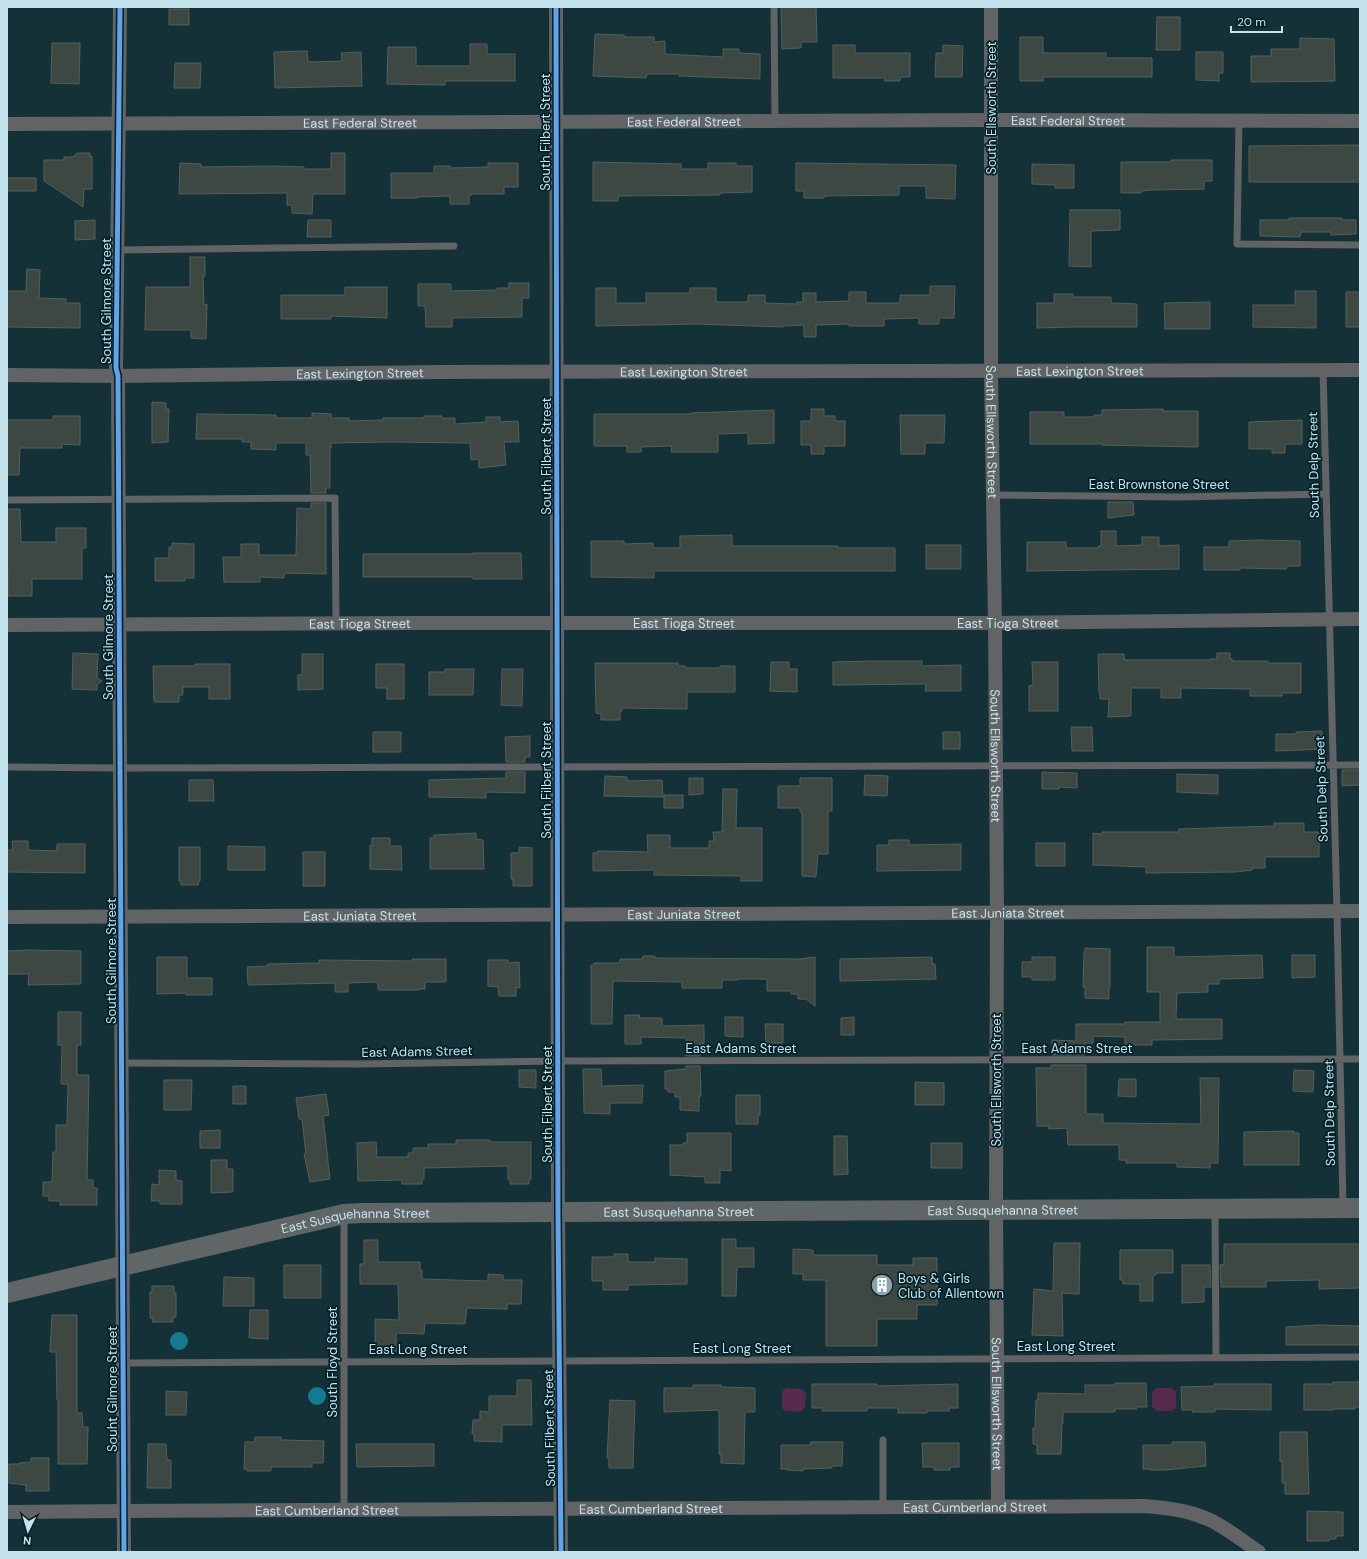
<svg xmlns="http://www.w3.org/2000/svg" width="1367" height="1559" viewBox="0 0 1367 1559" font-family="'DM Sans',sans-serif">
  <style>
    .green { fill: #57294e }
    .water { fill: #137a92 }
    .building { fill: #3c4841; stroke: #55605a }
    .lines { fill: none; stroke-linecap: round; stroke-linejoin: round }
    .service { stroke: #616364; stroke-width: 7 }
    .minor { stroke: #616364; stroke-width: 14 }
    .secondary { stroke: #606566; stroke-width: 20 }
    .cycleway-casing { stroke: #052027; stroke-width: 8 }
    .cycleway { stroke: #60a3ed; stroke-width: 5 }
    .labels { text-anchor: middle; stroke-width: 3.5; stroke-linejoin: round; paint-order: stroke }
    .street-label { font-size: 13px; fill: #c5e3ed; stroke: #052027 }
    .poi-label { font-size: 13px; fill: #c5e3ed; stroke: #052027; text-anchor: start }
  </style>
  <rect width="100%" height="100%" fill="#143138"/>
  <!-- green -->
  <path class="green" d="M786 1388 802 1389 806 1393 805 1407 801 1412 785 1411 782 1408V1392Z
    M1157 1388H1172L1176 1392V1408L1172 1411H1157L1152 1407V1392Z"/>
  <!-- water -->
  <path class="water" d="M170 1341a9 9 0 1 1 18 0a9 9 0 1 1-18 0Z
    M308 1396a9 9 0 1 1 18 0a9 9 0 1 1-18 0Z"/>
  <!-- building -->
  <path class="building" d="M781 7H816L817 42H801V48L782 49Z
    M169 9H189V25H169Z
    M1157 17H1180V50H1156Z
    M595 34 624 35V37H654V42L665 41V54L723 57V49H739V53L760 54V79L679 76V74H647L646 78 593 76Z
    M1020 37H1043V53H1106V58H1152V77H1043V81H1020Z
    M1300 38 1334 39 1335 81 1251 82V56H1271V49H1300Z
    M52 43H80L79 84 51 83Z
    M470 44H487V54H515V81H445V85L387 84 388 47H416V66H470Z
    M833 45H855V53H910V77H900V81H885V78H833Z
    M943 45 963 46 962 77H935L936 53H943Z
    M307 51 308 62 342 61 341 53 361 52 362 86 275 88 274 52Z
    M1196 52H1223V73H1219V81L1196 80Z
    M175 63H201L200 88H174Z
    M1360 145V182H1249V146Z
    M77 153H90V157L92 156V189H84L83 207 44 181V160H64V157H73Z
    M331 153H345V194H313L312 214 292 213V205H287V193L179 194 180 163 201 164V167L274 166 304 167V169H331Z
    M1171 160H1212V181H1204V189L1152 190 1141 191V193H1121V162H1171Z
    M593 162 681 164V169H708V163H736V166H752V192L720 193V195L618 196V201H593Z
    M488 163H518V187H504V194H472V195H469V204H450V196L417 197V198H391V173H434V166H450V168L488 167Z
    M796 163 956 165 955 199 926 198V186H899V195L824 196V198H804V191H796Z
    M1032 164 1074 165V188H1055V185L1032 184Z
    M7 178H36V191H7Z
    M1070 210H1120V230L1091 231V267L1069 266Z
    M1289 218H1342V220H1356V234L1331 235V232H1301L1300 237 1260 236V220H1289Z
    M95 220V239L75 240V221Z
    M308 220H331V237H307Z
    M190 257H205V276H203L204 305 207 304 206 339 191 338V330H145L146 287H190Z
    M27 269 40 270 39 298 66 299V303H80V328L7 327V291H26Z
    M509 283H529V298H522V317L452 318V327H426L425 306H418V284H451V291L497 290V288H509Z
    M930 286H955L954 318H939V324H919V318L884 319V326H849V324L816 325V337H804V325L783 326V327L697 324 596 326V288H616V303H646V293H690V288H716V302H748V295H765V303L797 304V302H803V293H816V302L849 301V292H866V303H900V295H930Z
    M345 287H387V318L331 316V319H281V295H345Z
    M1295 291H1316V328L1253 327V305H1295Z
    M1346 292H1360V327H1346Z
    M1054 294H1073V297H1111V303L1137 304V327H1074L1037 328V303H1054Z
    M1210 302V329H1165L1164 303Z
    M152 402 166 403V409H169L168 442 152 443Z
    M811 409H824V416H835V421H845V446H824V454H811V445H801V421H811Z
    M1163 409V411H1198V447L1102 445V444H1030V412H1064V417H1094V415H1102V410Z
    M774 410V443L748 444V433L718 434V452H671L672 446 641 447V452H627V446H594V414H691V413Z
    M312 413 331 414V418H349V421L383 420V418H424V416H442V418H455V424L486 422V417H500V422L518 421 519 442H504L506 465 479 468V459L471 460 470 443 391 442 331 443V448H330V488H326V493H311L310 455H306V443H276V450L251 449V442H242V439H196L197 414 276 415V418H312Z
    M900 415H945L944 443H925V454H901Z
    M53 416H80V445L62 444V448H20L19 475H7V420H53Z
    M1302 420V444H1285V453H1272V449H1249V422Z
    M1108 502H1133L1134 515 1108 518Z
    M311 503H326V574L284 573V578L260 577V582H224L223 557H241V544H259V555H296L297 508 311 509Z
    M7 509H20L21 542H56V528H86V548H82V579H32V596H8Z
    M1101 531H1116V546L1142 545V537H1159V546L1179 545V569L1027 571V542H1066V548H1098V546H1101Z
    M732 535V546H838V548H895V571H654V578L591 577V541H624V544L653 543V548H680V536Z
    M1260 540 1300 541V566H1287L1286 569 1240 568V570H1204V547H1229V541Z
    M172 543 194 544V578H185V581H155V558H169V547H172Z
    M926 545H961V569H926Z
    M473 553H521L522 579H473V577H363V554H473Z
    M73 653 98 654 97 678 102 681 97 685V690L72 689Z
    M1217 653H1230V659H1232V661H1268V663H1301V693H1282V696H1250V689L1181 688V698H1161V688H1131V716L1108 717 1109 699H1100V693L1099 692 1098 654H1124V659H1125V660H1210V659H1217Z
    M302 654H323V689L298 690V675H302Z
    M874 661H922V666L961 665V691H925L926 684 833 685V662Z
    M771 662H789V669H797V692L770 691Z
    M1032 662H1058V711H1029V686L1033 685Z
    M595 663H678V666H685V668H720V666H735V692H687V709L622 708V711H620V720H601V714L596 713Z
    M195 664H230V699H209V687H183V695H179V702H154L153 666H195Z
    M376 664H404V699H387V688H376Z
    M445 669H474L473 695H429V672H445Z
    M502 669H523L522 706 501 705Z
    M1071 727H1092L1093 751H1072Z
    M1322 731 1323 749 1276 751V734H1296V732Z
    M373 732H401V752H373Z
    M943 732H960V749H943Z
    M530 736V757H525V762H506L505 737Z
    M1342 770H1360V785L1342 786Z
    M506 772H525V793L486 792V798L429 797V780L506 778Z
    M1042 772 1077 773V788L1059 787V789H1042Z
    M1177 774 1218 775V794L1177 792Z
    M865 775 888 776 887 796 864 795Z
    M605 776 627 777V781L662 780 663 797 604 796Z
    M689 778H703V794L689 795Z
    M800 778H832V811H828V854H818L816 877 802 876V812H800V808H778V786H800Z
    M189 780H213L214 801H189Z
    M723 789H737L736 828H762V881H741V876L654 875V870L593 871V853H597V851L648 852 647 835H670V848H709V841H714L713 832H722Z
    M664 795H683V808H664Z
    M1274 823H1304V832H1319V857H1265V868H1252V870L1236 872 1146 873V867L1093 865V833L1102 834V832H1179V829L1274 826Z
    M476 833V839L483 840 484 869H430V838H434V835Z
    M372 838H390V846H401L402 870 370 869V845L372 846Z
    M889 840H909V845L961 844V870L877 871V845H889Z
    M12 841H28V850L57 851V844H85V873L7 872V850H13Z
    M1036 843H1065V866H1036Z
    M228 846 265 847V870H228Z
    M179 847H200V881H199L198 885H181V881H179Z
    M519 847 532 848V886H513V879H511V853H519Z
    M303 852H325V886H303Z
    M1147 947H1174V957L1262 955 1263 978 1219 979V984H1208V992L1177 993 1176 1019H1222V1039L1152 1040V1045H1125V1037L1093 1036V1043H1085V1055H1052V1040L1076 1041V1024H1125V1022H1160V992H1147Z
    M1085 948 1110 949V987H1109V999L1085 998V987H1083L1084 952H1085Z
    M27 950 81 951V984L28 985 29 974H7V951Z
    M1292 955H1315V977L1292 978Z
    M643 956H655V958L800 959 815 957V1006L806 999H798V994H791V991H767V979H738V980H722V988H682V982L613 981 612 1024H591V965H594V963H620V959H642Z
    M157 957H187V978H212V995H186V993L157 994Z
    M932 957V964H935L936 979 840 981V959Z
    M1032 957H1055V980H1032V977H1022V962H1032Z
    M412 959H446V982H425V989H419V990H378V983L376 982 348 983V992H335V983L248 985 247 967 268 966V964L319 963V960L412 961Z
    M488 960H508V963L519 962 520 988 516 987V996H499L498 987 488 986Z
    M58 1012H81V1045H77V1075H89L87 1180H93V1188H97V1205H60V1201H49V1196H43V1182H52L53 1152H56V1125H67L68 1084H61L62 1045H58Z
    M625 1015H640L639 1018H662V1026L704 1025V1044H700V1056H686V1038L641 1037V1044H625Z
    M725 1017H743V1037L725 1036Z
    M854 1017V1035H841V1018Z
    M765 1024H783V1043H766Z
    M1051 1065H1086V1114H1103V1123L1201 1124 1200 1078H1219L1218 1163H1210V1168L1177 1167V1163H1126V1160H1119V1145H1068L1067 1128 1049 1129V1126H1037L1036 1068H1051Z
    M686 1066H700L701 1096H699V1111L680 1110V1097H675V1092H668V1089H665V1071L686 1069Z
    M583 1069H601L602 1086 643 1085 642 1103H610V1114L584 1113Z
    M519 1070H536V1088L519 1087Z
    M1294 1070 1314 1071 1313 1092 1293 1091Z
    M1119 1079H1136V1097L1118 1096Z
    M164 1080H192L191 1110H164Z
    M915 1082 944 1083V1105H915Z
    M233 1086H246V1104H233Z
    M326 1094 329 1115 323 1116 330 1179 310 1182 304 1154H306L302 1119H299L296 1098Z
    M736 1095H760V1115H758V1124H736Z
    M220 1130V1148H200V1131Z
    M1294 1131V1133H1299V1165H1244V1132Z
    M687 1133H731V1171L720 1170V1183H705V1177L670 1175V1145H683V1143H687Z
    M834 1136H847L848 1174 834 1175Z
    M456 1140H490V1142H531V1179H529V1184H510V1179H508V1166L424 1168V1179H422V1184H402V1180L358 1181 357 1143 376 1142 377 1157H408V1153H413V1148H428V1144H456Z
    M931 1143H962V1168H931Z
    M211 1160H227V1169H233V1192L211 1193Z
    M159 1170 176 1171V1180L182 1181V1204H160V1201H151L152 1184 159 1185Z
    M722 1239H736V1248H754V1267H737L736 1296H722Z
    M364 1240H378V1262H420V1270H422V1279L486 1281 488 1280V1274L503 1275V1280H522L521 1304H507V1309L467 1308 465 1324 425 1323 424 1334 396 1333V1352H375V1319L399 1320 398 1284H360V1264H364Z
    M1054 1243H1080L1079 1294 1062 1293 1063 1336 1032 1335 1034 1289 1053 1291Z
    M1224 1244H1360V1288L1319 1289V1280L1266 1281V1287H1221L1220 1265 1224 1264Z
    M793 1249 813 1250V1255H877V1265H913V1258H937V1305H917V1319H877V1346H826V1280H803V1274H793Z
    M1120 1250H1173V1273H1156V1275L1153 1276V1301H1140V1284H1123V1280H1120Z
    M614 1254H628V1262H655V1258L687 1259V1284L628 1285V1290H603V1281H592V1257H614Z
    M284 1265H321V1298H284Z
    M1182 1265H1210L1211 1287H1204V1302L1182 1303Z
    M224 1277 254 1278V1306H223Z
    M152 1286H174V1293H176V1317H173V1322H152L153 1318H150V1292H152Z
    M250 1310H268V1339L249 1338Z
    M52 1315H77V1413H82L83 1427H88L87 1464H58V1400H57L56 1352H50Z
    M1318 1325 1360 1326V1345H1286V1327Z
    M517 1380H531L532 1425H502V1442L474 1441V1434H472L473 1420H480V1411L489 1412V1396H517Z
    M1333 1382H1360V1407H1355V1409H1333V1410H1304V1384H1333Z
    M1115 1383H1146L1147 1407H1137V1409H1115V1412H1063V1423H1062L1061 1454H1037V1445L1033 1444V1428H1035L1036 1400H1038V1393L1085 1394V1385H1115Z
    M812 1384H877V1386L958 1384V1408H949V1411H927V1413H898V1408H867V1411H822L823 1408H812Z
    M1214 1384H1271V1410L1215 1409V1412H1192L1193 1410H1182L1181 1387 1214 1386Z
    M693 1385H721V1387L755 1388V1412H745L744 1464 721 1463V1454H719V1410L664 1412V1388H693Z
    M166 1391 187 1392 186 1415H166Z
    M610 1400 635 1401 633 1468H609V1458H607Z
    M1280 1432H1307L1309 1494H1285V1483H1282V1461L1280 1462Z
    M255 1437H281V1440L324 1441 323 1463H312V1467H271V1471H247V1469H244L245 1442H255Z
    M810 1442H843L842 1466H832V1468L803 1469V1471L787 1470V1469H781V1445H811Z
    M1172 1442H1205L1206 1466 1165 1470H1150V1469H1143V1445H1172Z
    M922 1443H959V1467H950V1470H934V1467H923Z
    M148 1444H166L167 1460H171V1488H147Z
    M356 1444H434V1466L357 1467Z
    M31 1458H49V1491H26V1485L9 1483V1464H19V1463L31 1462Z
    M1307 1511 1343 1512V1536H1336V1539H1329V1541H1307Z"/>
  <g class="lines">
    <!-- service -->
    <path class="service" d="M774 7 775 121
      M1239 120 1237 244 1360 245
      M117 250 454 246
      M1323 370 1337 911 1343 1206
      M993 495 1180 497 1326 494
      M7 500 335 498 336 623
      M7 767 119 768 1360 765
      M122 1063 361 1064 558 1061 1360 1059
      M1215 1210 1216 1358
      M344 1216V1510
      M124 1363 1360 1357
      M883 1440V1507"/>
    <!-- minor -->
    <g class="minor">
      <path d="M120 7 116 368 118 376 124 1552"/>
      <path d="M556 7 558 1212 561 1552"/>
      <path id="s1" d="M991 7V372L995 623 997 912 996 1210 998 1506"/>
      <path id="s2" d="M7 124 991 120 1360 121"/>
      <path id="s3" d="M7 375 118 376 440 372 1360 370"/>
      <path id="s4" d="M7 625 411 623H995L1360 619"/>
      <path id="s5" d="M7 917 1360 911"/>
      <path id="s6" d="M7 1512 124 1511 1144 1506C1170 1508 1197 1511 1221 1526 1234 1534 1246 1543 1259 1552"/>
    </g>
    <!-- secondary -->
    <path class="secondary" id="s7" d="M7 1293 344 1214 361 1213 1360 1208"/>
    <!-- cycleway casing -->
    <g class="cycleway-casing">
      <path id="cycleway" d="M120 7 116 368 118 376 124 1552
        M556 7 558 1212 561 1552"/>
    </g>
    <!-- cycleway -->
    <use href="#cycleway" class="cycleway"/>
  </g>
  <!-- icons -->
  <defs>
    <g id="building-disc" transform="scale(1.15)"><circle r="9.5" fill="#87a5ae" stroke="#052027"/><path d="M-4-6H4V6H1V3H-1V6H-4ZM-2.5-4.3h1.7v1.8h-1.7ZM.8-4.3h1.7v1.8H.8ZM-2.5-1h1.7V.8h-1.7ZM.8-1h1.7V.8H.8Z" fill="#fff"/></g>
  </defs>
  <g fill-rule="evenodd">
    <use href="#building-disc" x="882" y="1285"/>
  </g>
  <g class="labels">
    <!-- street labels -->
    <g class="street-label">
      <text transform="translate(991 108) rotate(-90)" y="5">South Ellsworth Street</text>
      <text dy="5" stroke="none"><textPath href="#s2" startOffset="1061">East Federal Street</textPath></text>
      <text dy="5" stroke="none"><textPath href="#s2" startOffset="677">East Federal Street</textPath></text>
      <text dy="5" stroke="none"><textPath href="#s2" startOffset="353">East Federal Street</textPath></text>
      <text transform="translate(545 132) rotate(-90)" y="5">South Filbert Street</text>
      <text transform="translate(106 301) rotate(-90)" y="5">South Gilmore Street</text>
      <text dy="5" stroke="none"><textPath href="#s3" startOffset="1073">East Lexington Street</textPath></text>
      <text dy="5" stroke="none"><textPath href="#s3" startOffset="677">East Lexington Street</textPath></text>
      <text dy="5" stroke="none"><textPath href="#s3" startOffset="353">East Lexington Street</textPath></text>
      <text dy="5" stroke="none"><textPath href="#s1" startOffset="425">South Ellsworth Street</textPath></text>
      <text transform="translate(546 456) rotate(-90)" y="5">South Filbert Street</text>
      <text transform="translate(1313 465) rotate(-91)" y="5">South Delp Street</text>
      <text x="1159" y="489">East Brownstone Street</text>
      <text dy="5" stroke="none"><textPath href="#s4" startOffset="353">East Tioga Street</textPath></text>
      <text dy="5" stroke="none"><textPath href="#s4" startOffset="677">East Tioga Street</textPath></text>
      <text dy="5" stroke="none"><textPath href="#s4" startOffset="1001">East Tioga Street</textPath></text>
      <text transform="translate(108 637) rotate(-90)" y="5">South Gilmore Street</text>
      <text dy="5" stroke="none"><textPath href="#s1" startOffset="749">South Ellsworth Street</textPath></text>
      <text transform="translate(546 780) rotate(-90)" y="5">South Filbert Street</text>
      <text transform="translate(1321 789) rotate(-92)" y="5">South Delp Street</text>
      <text dy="5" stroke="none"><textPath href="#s5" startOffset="1001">East Juniata Street</textPath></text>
      <text dy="5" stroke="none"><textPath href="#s5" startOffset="677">East Juniata Street</textPath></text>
      <text dy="5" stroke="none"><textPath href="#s5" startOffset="353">East Juniata Street</textPath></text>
      <text transform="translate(111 961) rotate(-90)" y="5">South Gilmore Street</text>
      <text x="741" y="1053">East Adams Street</text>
      <text x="1077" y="1053">East Adams Street</text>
      <text transform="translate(417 1051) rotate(-1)" y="5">East Adams Street</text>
      <text transform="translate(996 1080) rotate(-90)" y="5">South Ellsworth Street</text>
      <text transform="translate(547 1104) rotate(-90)" y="5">South Filbert Street</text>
      <text transform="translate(1329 1113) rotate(-91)" y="5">South Delp Street</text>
      <text dy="5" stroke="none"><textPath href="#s7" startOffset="1005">East Susquehanna Street</textPath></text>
      <text dy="5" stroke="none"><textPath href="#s7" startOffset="681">East Susquehanna Street</textPath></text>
      <text dy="5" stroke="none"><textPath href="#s7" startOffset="357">East Susquehanna Street</textPath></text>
      <text x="1066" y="1351">East Long Street</text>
      <text x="742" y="1353">East Long Street</text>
      <text x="418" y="1354">East Long Street</text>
      <text transform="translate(332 1362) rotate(-90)" y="5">South Floyd Street</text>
      <text transform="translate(112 1389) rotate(-90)" y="5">Souht Gilmore Street</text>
      <text dy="5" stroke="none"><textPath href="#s1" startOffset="1397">South Ellsworth Street</textPath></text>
      <text transform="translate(549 1428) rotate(-91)" y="5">South Filbert Street</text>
      <text dy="5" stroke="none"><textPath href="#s6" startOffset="968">East Cumberland Street</textPath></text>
      <text dy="5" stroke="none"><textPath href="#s6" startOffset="644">East Cumberland Street</textPath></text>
      <text dy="5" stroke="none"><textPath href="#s6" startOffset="320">East Cumberland Street</textPath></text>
    </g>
    <!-- poi labels -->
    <g class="poi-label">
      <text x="898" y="1283">Boys &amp; Girls<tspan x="898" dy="15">Club of Allentown</tspan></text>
    </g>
  </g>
  <!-- border -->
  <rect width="1367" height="1559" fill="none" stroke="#c5e3ed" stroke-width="16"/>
  <!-- north arrow -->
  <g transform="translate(28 1531) rotate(185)" stroke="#052027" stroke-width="3" paint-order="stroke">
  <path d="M0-3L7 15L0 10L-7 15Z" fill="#c5e3ed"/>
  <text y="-6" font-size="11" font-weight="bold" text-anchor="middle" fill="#c5e3ed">N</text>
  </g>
  <!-- scale -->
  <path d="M1231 26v6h51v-6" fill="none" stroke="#c5e3ed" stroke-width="2"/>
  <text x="1237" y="26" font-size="12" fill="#c5e3ed" stroke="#052027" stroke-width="3" paint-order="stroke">20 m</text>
</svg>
